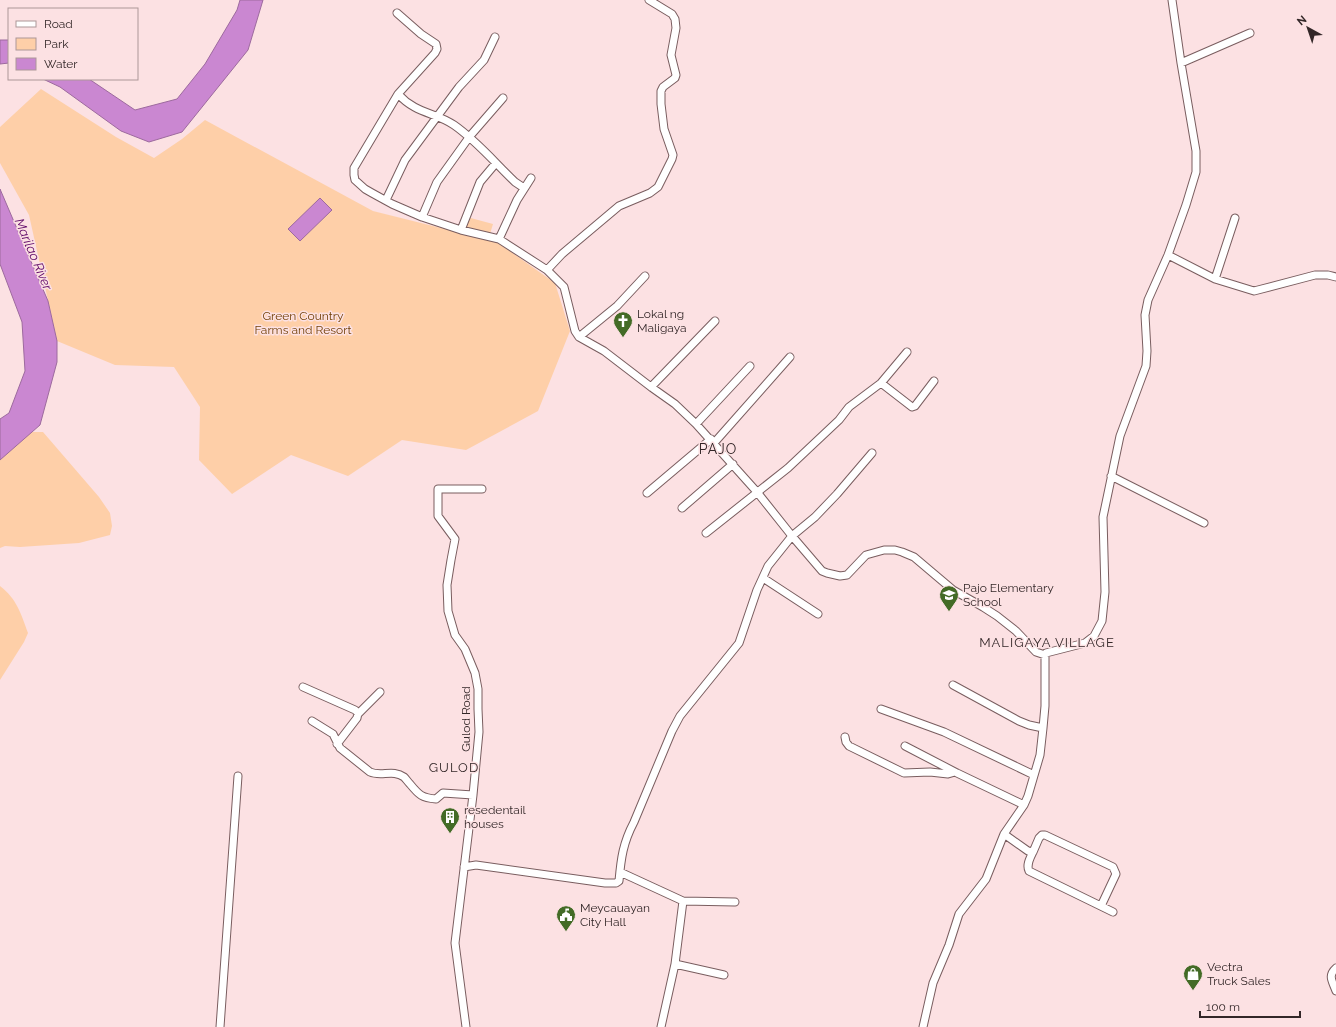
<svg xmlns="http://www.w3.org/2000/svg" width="1336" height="1027" viewBox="0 0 1336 1027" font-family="Raleway,sans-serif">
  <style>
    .green { fill: #fecfa8 }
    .water { fill: #ca87d1; stroke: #9d6a9e }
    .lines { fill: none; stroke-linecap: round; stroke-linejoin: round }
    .street-casing { stroke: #795d5f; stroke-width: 9 }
    .street { stroke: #fff; stroke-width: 7 }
    .labels { text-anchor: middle; stroke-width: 3; stroke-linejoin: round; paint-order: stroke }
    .poi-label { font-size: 12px; fill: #332728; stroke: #fce1e3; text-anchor: start }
    .park-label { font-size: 12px; fill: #713f05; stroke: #fce1e3 }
    .street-label { font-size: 12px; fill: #332728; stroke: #fce1e3 }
    .water-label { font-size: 13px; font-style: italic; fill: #5f0868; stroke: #fce1e3 }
    .neighbourhood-label { font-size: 13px; letter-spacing: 1px; fill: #332728; stroke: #fce1e3 }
    .quarter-label { font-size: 14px; letter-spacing: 1px; fill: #332728; stroke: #fce1e3 }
  </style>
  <rect width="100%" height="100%" fill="#fce1e3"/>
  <!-- green -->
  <path class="green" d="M41 89 116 137 154 158 182 139 205 120 373 211 497 242 555 283 570 331 538 411 466 450 402 440 348 476 291 455 232 494 199 460 200 407 174 367 115 365 57 341 29 215 0 163V127Z
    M467 217 493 224 489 237 464 230Z
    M23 432H43L99 497 110 513 112 526 110 535 79 543 20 547 5 546 0 548V443Z
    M0 586C17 599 21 614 28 633L24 642 0 680Z"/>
  <!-- water -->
  <path class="water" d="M240 0H263L248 50 182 132 149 142 121 131 60 87 43 79H89L135 110 177 99 205 64 237 10Z
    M0 40H9V63L0 64Z
    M0 189 48 301 57 341V362L40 425 0 460V419L9 413 25 371 22 322 0 264Z
    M320 198 332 210 300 241 288 229Z"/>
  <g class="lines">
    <!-- street casing -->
    <g class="street-casing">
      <path id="street" d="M397 13 421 34 436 44 437 49 435 53 398 94C416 114 435 112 454 125 477 141 495 163 515 182L524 188
        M1181 63 1250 33
        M398 94 354 168V175L355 180 365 189 372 193 392 204 422 217 461 230 499 239 547 270 564 287 575 331 579 337 604 351 651 387 675 404 696 424 757 492 792 536 822 571 827 573 840 576 847 575 866 555 884 550H895L902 552 914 557 953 590 983 607 997 616 1016 631 1036 652 1045 655 1046 653 1085 643 1094 636 1102 621 1105 592 1103 517 1120 436 1146 366 1147 351 1145 315 1148 300 1168 255 1186 205 1196 172V151L1181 63 1172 0
        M386 200 405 160 459 87 484 60 495 37
        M422 217 437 182 470 136 503 98
        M461 230 480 182 496 163
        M499 239 517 200 531 178
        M1168 255 1215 279 1254 291 1315 275H1328L1336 277
        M547 270 562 254 619 206 650 193 658 187 672 159 673 155 664 129 661 104V91L663 87 675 78 676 75 671 55 676 28 675 19 672 14 649 0
        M1215 279 1235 218
        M579 337 617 306 645 276
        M881 383 912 407 915 406 934 381
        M651 387 715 321
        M696 424 750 366
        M714 443 790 357
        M1111 476 1204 523
        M647 493 711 439
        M682 508 733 464
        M706 533 788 468 839 420 849 407 881 383 907 352
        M763 578 818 614
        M953 685 1019 721 1029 725 1043 728
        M303 687 355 710 358 713 357 718 337 744
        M881 709 944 732 1034 775
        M358 714 380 692
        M312 721 333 734 340 748 370 772C381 777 393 769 404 777 406 779 408 782 410 784 419 795 422 798 436 799L443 793 473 795
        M845 737 846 742 849 746 904 773 930 772 948 774 955 772
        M905 746 957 773 1024 805
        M1004 834 1028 851 1033 852C1030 858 1026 865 1029 871L1113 912
        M1033 852 1039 838 1042 835H1045L1113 867 1116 874 1101 906
        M464 867 476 865 605 883H616L619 881C621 858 623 843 634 822L672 731 680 716 739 643 757 590 768 566 792 536 815 517 837 494 872 453
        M620 872 683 901 675 964 661 1027
        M683 901 735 902
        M675 964 724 975
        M1336 968C1327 976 1333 982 1336 991
        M220 1027 238 776
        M466 1027 455 943 473 795 479 732 478 709V689L475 673 465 649 455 635 448 611 447 585 451 560 455 539 438 516V489H482
        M923 1027 933 983 949 945 959 914 986 879 1004 834 1024 805 1028 796 1040 755 1043 728 1045 706V655"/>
    </g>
    <!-- street -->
    <use href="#street" class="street"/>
  </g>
  <!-- icons -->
  <defs>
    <g id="church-pin" transform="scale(1)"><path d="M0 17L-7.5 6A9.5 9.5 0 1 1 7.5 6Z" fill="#436b26" stroke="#fce1e3"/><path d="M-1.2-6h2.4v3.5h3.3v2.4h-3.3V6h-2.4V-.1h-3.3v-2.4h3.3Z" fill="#fff"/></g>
    <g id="school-pin" transform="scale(1)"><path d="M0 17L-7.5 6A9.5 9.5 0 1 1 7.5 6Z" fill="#436b26" stroke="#fce1e3"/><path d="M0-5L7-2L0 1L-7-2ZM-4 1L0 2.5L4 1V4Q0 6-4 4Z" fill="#fff"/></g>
    <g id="building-pin" transform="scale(1)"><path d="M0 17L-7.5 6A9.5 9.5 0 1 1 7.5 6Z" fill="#436b26" stroke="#fce1e3"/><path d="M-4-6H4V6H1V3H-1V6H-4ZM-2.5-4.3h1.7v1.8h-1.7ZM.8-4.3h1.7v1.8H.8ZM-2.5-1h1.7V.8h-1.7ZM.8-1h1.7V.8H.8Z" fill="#fff"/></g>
    <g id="civic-pin" transform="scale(1)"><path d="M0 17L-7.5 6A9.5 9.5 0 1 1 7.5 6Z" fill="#436b26" stroke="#fce1e3"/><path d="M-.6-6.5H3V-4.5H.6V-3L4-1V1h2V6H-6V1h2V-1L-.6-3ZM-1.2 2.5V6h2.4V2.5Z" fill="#fff"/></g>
    <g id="shop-pin" transform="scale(1)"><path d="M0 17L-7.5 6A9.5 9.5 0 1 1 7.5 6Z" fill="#436b26" stroke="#fce1e3"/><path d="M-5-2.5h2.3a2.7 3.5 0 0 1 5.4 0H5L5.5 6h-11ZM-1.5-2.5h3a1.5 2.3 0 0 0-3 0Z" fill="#fff"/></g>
  </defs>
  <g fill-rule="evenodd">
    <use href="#church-pin" x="623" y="321"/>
    <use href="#school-pin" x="949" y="595"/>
    <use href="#building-pin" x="450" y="817"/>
    <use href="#civic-pin" x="566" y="915"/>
    <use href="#shop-pin" x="1193" y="974"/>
  </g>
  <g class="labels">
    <!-- poi labels -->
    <g class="poi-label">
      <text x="637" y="318">Lokal ng<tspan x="637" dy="14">Maligaya</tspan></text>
      <text x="963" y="592">Pajo Elementary<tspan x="963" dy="14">School</tspan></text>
      <text x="464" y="814">resedentail<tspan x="464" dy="14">houses</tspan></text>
      <text x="580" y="912">Meycauayan<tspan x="580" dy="14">City Hall</tspan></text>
      <text x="1207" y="971">Vectra<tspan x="1207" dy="14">Truck Sales</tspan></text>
    </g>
    <!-- park labels -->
    <g class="park-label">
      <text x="303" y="320">Green Country<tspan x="303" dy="14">Farms and Resort</tspan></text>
    </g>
    <!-- street labels -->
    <g class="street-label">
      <text transform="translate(466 719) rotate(-90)" y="4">Gulod Road</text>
    </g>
    <!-- water labels -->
    <g class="water-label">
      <text transform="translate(34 254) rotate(67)" y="5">Marilao River</text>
    </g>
    <!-- neighbourhood labels -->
    <g class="neighbourhood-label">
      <text x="1047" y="647">MALIGAYA VILLAGE</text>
      <text x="454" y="772">GULOD</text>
    </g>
    <!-- quarter labels -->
    <g class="quarter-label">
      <text x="718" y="454">PAJO</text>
    </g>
  </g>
  <!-- legend -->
  <rect x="8" y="8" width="130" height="72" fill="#fce1e3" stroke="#ac9798"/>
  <rect x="16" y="21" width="20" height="6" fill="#ffffff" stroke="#ac9798"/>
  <text x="44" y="28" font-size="12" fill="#332728">Road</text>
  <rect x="16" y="38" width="20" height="12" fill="#fecfa8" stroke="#ac9798"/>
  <text x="44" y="48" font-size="12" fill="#332728">Park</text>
  <rect x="16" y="58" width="20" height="12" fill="#ca87d1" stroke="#ac9798"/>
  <text x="44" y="68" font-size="12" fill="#332728">Water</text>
  <!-- north arrow -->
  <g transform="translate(1308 28) rotate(320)" stroke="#fce1e3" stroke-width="3" paint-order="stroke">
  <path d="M0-3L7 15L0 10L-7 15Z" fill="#332728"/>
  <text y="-6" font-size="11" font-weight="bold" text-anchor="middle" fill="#332728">N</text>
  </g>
  <!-- scale -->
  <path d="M1200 1011v6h100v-6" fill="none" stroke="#332728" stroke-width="2"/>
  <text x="1206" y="1011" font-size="12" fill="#332728" stroke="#fce1e3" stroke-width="3" paint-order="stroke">100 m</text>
</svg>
